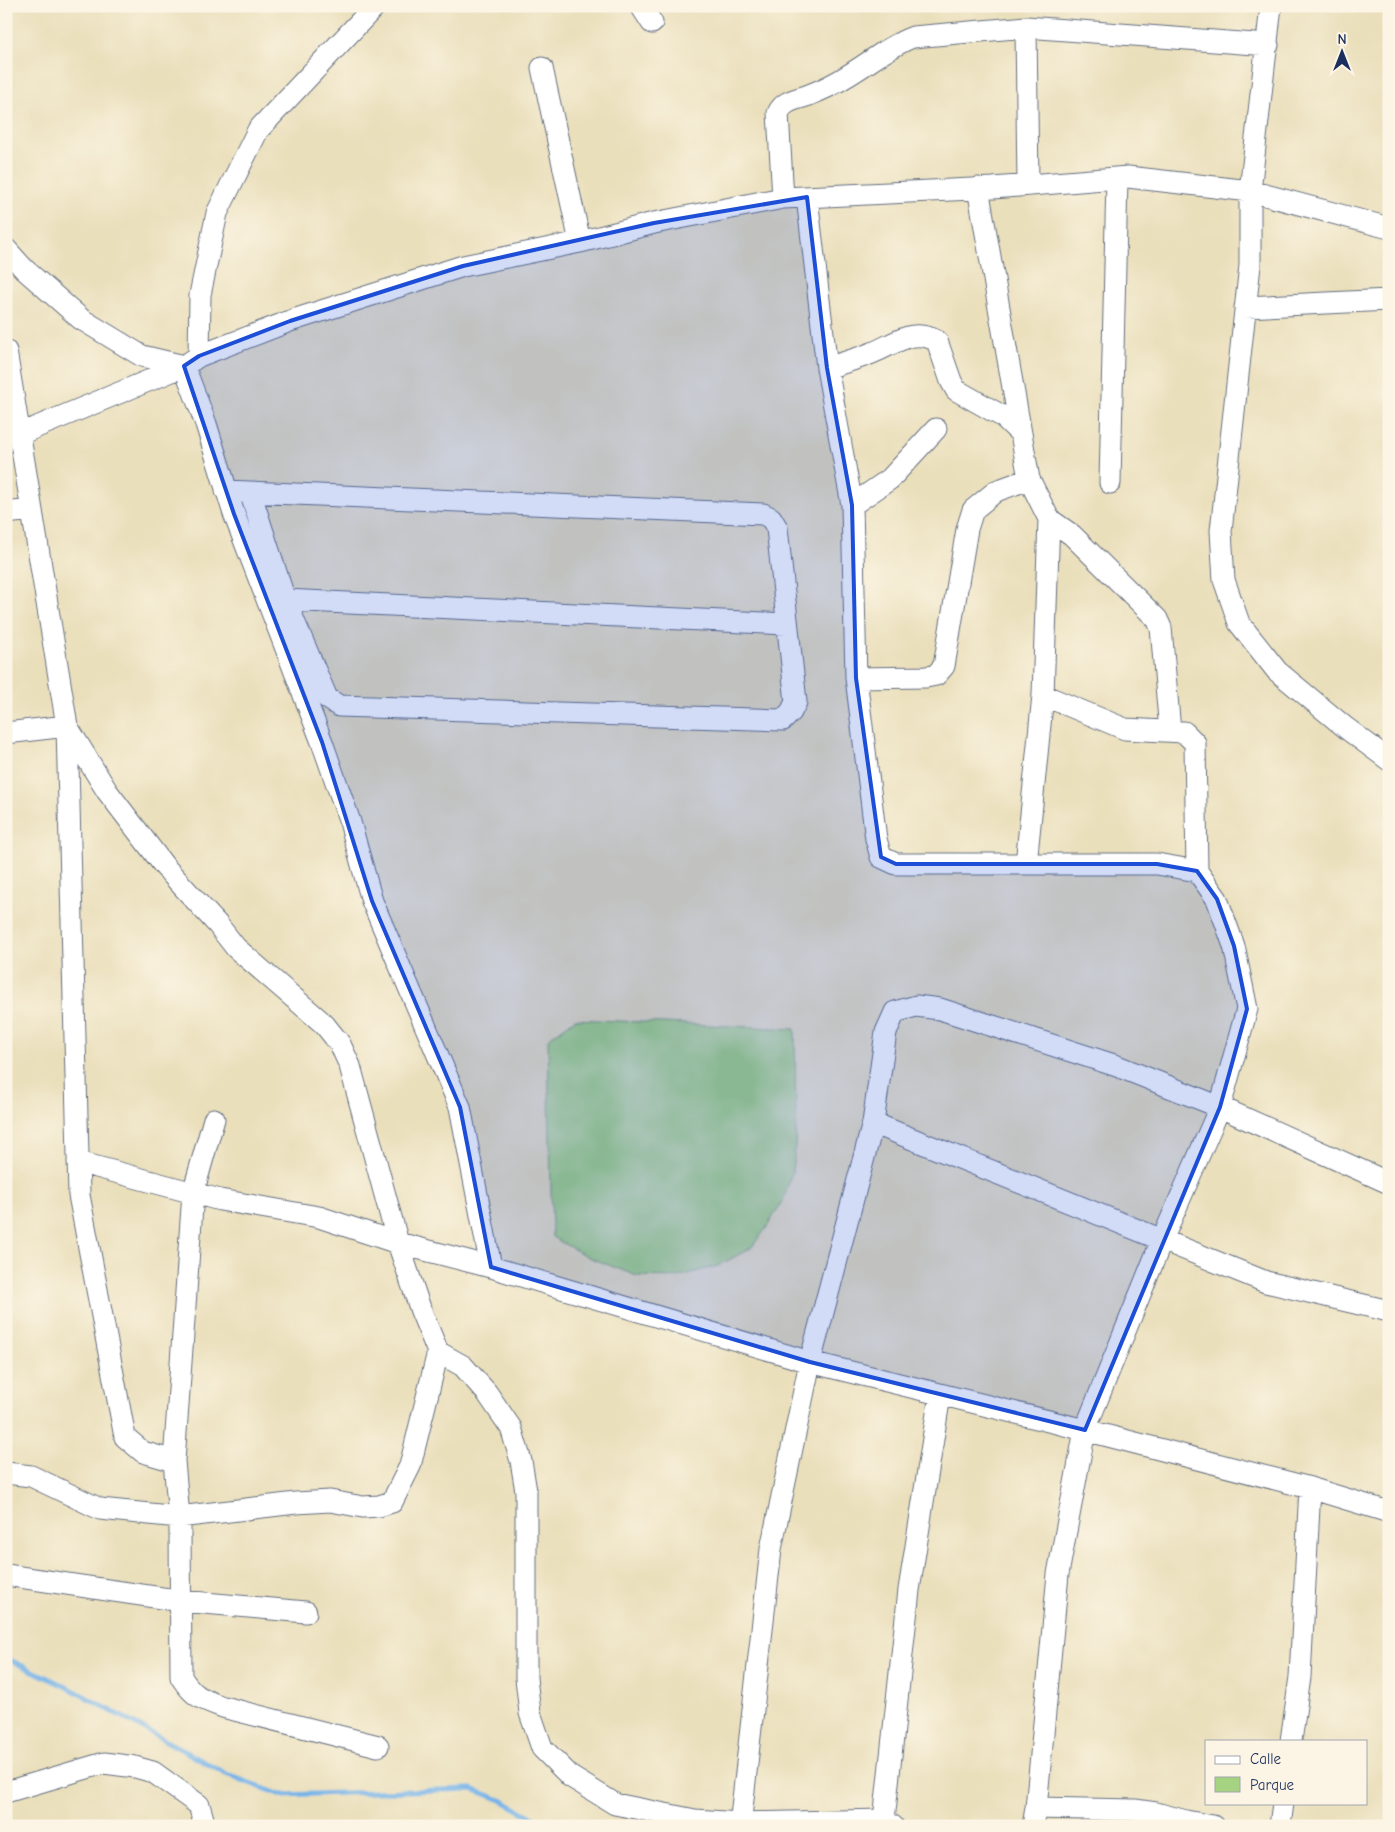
<svg xmlns="http://www.w3.org/2000/svg" width="1395" height="1832" viewBox="0 0 1395 1832" font-family="'Comic Neue',sans-serif">
  <style>
    .green { fill: #a5d381; stroke: #608170 }
    .lines { fill: none; stroke-linecap: round; stroke-linejoin: round }
    .stream { stroke: #76b4e9; stroke-width: 5 }
    .street-casing { stroke: #636d7f; stroke-width: 23 }
    .street { stroke: #fff; stroke-width: 21 }
    .marked { fill: #1d4ed8; fill-opacity: 0.2; stroke: #1d4ed8; stroke-width: 4; stroke-linejoin: round }
  </style>
  <rect width="100%" height="100%" fill="#fcf5e5"/>
  <filter id="ink" filterUnits="userSpaceOnUse"><feTurbulence type="fractalNoise" baseFrequency=".02" numOctaves="2"/><feDisplacementMap in="SourceGraphic" scale="10" xChannelSelector="R" yChannelSelector="G"/><feConvolveMatrix kernelMatrix="1 2 1 2 8 2 1 2 1" color-interpolation-filters="sRGB"/></filter>
  <filter id="wash" filterUnits="userSpaceOnUse"><feTurbulence type="fractalNoise" baseFrequency=".0096" numOctaves="4" result="noise"/><feDisplacementMap in="SourceGraphic" scale="20" xChannelSelector="R" yChannelSelector="G"/><feGaussianBlur stdDeviation="1.12" result="paint"/><feColorMatrix in="noise" values="0 0 0 0 0 0 0 0 0 0 0 0 0 0 0 0 0 1.4 0 .05"/><feComposite in="paint" operator="in"/></filter>
  <g filter="url(#wash)">
    <rect width="100%" height="100%" fill="#eadfbb"/>
    <!-- green -->
    <path class="green" d="M575 1019 795 1029 796 1137 792 1172 784 1198 767 1227 751 1248 718 1266 677 1277 637 1276 588 1257 552 1237 548 1039Z"/>
    <g class="lines">
      <!-- stream -->
      <path class="stream" d="M6 1658 73 1690 226 1774 281 1795 472 1789 501 1800 548 1826"/>
    </g>
  </g>
  <g filter="url(#ink)">
    <g class="lines">
      <!-- street casing -->
      <g class="street-casing">
        <path id="street" d="M641 6 652 23
          M1271 6 1250 191V265L1221 531 1224 580 1239 623 1277 671 1346 728 1389 760
          M1026 27 1028 185
          M542 68 580 242
          M978 188 1029 479 1049 519 1072 535 1157 619 1161 628 1170 731
          M807 197 827 368 852 505 856 678 876 839 881 857 896 864H1157L1197 871
          M783 198 778 113C784 100 796 100 809 95 822 90 836 83 847 76 869 63 889 46 913 37L1026 27 1268 45
          M6 249 24 269 81 319 142 356 184 366 206 424 234 514 322 742 350 822 372 901 460 1107 491 1267
          M1245 307 1389 300
          M6 351 67 726 79 1195 125 1437 143 1452 174 1461
          M199 356 200 295 217 213 258 130 375 6
          M827 368C842 363 857 359 872 353 895 344 912 327 937 341L951 381 956 390 1002 416 1021 434
          M20 434 184 366 199 356 290 321 463 266 580 242 654 223 783 198 993 188 1128 177 1250 191 1389 228
          M1110 483 1117 178
          M226 491 763 514 771 518 777 528 796 702 791 712 783 720 339 706 327 698 285 600 250 492
          M852 505 890 479 936 429
          M6 513 31 510
          M285 600 786 624
          M856 678 926 677 936 675 944 666 967 529 973 510 996 491 1029 479
          M67 726 107 791 165 867 218 925 236 948 324 1024 340 1044 350 1066 398 1243 421 1311 438 1352 463 1366 487 1393 511 1428 521 1461 526 1491V1678L530 1713 542 1748 571 1777 615 1804 695 1820 740 1823 884 1820
          M6 733 67 726
          M1026 864 1043 695 1049 519
          M214 1119 193 1193 174 1461 180 1528 181 1677C194 1697 201 1699 223 1707L378 1746
          M873 1123 1266 1282 1389 1311
          M78 1162 220 1200 319 1217 398 1243 491 1267 810 1362 1085 1430 1310 1488 1389 1512
          M6 1473 31 1476 100 1509 179 1517 296 1503 330 1501 363 1507 379 1506 392 1502 410 1466 438 1352
          M6 1575 182 1601 306 1612
          M1291 1741 1300 1677 1310 1488
          M6 1792 104 1763 135 1767 153 1772 199 1805 205 1826
          M1036 1808 1135 1810 1156 1813 1186 1821 1213 1826
          M740 1826 771 1549 810 1362 873 1123 886 1032 895 1012 916 1006 940 1009 1117 1066 1220 1107 1389 1183
          M893 1826 884 1820 909 1590 940 1395
          M1033 1826 1036 1808 1058 1574 1085 1430 1162 1240 1220 1107 1247 1009 1234 946 1217 899 1197 871 1195 743 1184 732 1125 729 1043 695
          M1280 1826 1283 1803"/>
      </g>
      <!-- street -->
      <use href="#street" class="street"/>
    </g>
  </g>
  <!-- marked area -->
  <path class="marked" d="M807 197 827 368 852 505 856 678 881 857 896 864H1157L1197 871 1217 899 1234 946 1247 1009 1220 1107 1085 1430 810 1362 491 1267 460 1107 372 901 322 742 234 514 184 366 199 356 290 321 463 266 654 223Z"/>
  <!-- margin -->
  <rect width="1395" height="1832" fill="none" stroke="#fcf5e5" stroke-width="25"/>
  <!-- legend -->
  <rect x="1205" y="1740" width="162" height="65" fill="#fcf5e5" stroke="#a2a6af"/>
  <rect x="1215" y="1756" width="25" height="8" fill="#ffffff" stroke="#a2a6af"/>
  <text x="1250" y="1764" font-size="15" fill="#1b2f5e">Calle</text>
  <rect x="1215" y="1777" width="25" height="15" fill="#a5d381" stroke="#a2a6af"/>
  <text x="1250" y="1790" font-size="15" fill="#1b2f5e">Parque</text>
  <!-- north arrow -->
  <g transform="translate(1342 52)" stroke="#fcf5e5" stroke-width="4" paint-order="stroke">
  <path d="M0-4L9 19L0 12L-9 19Z" fill="#1b2f5e"/>
  <text y="-8" font-size="14" font-weight="bold" text-anchor="middle" fill="#1b2f5e">N</text>
  </g>
</svg>
